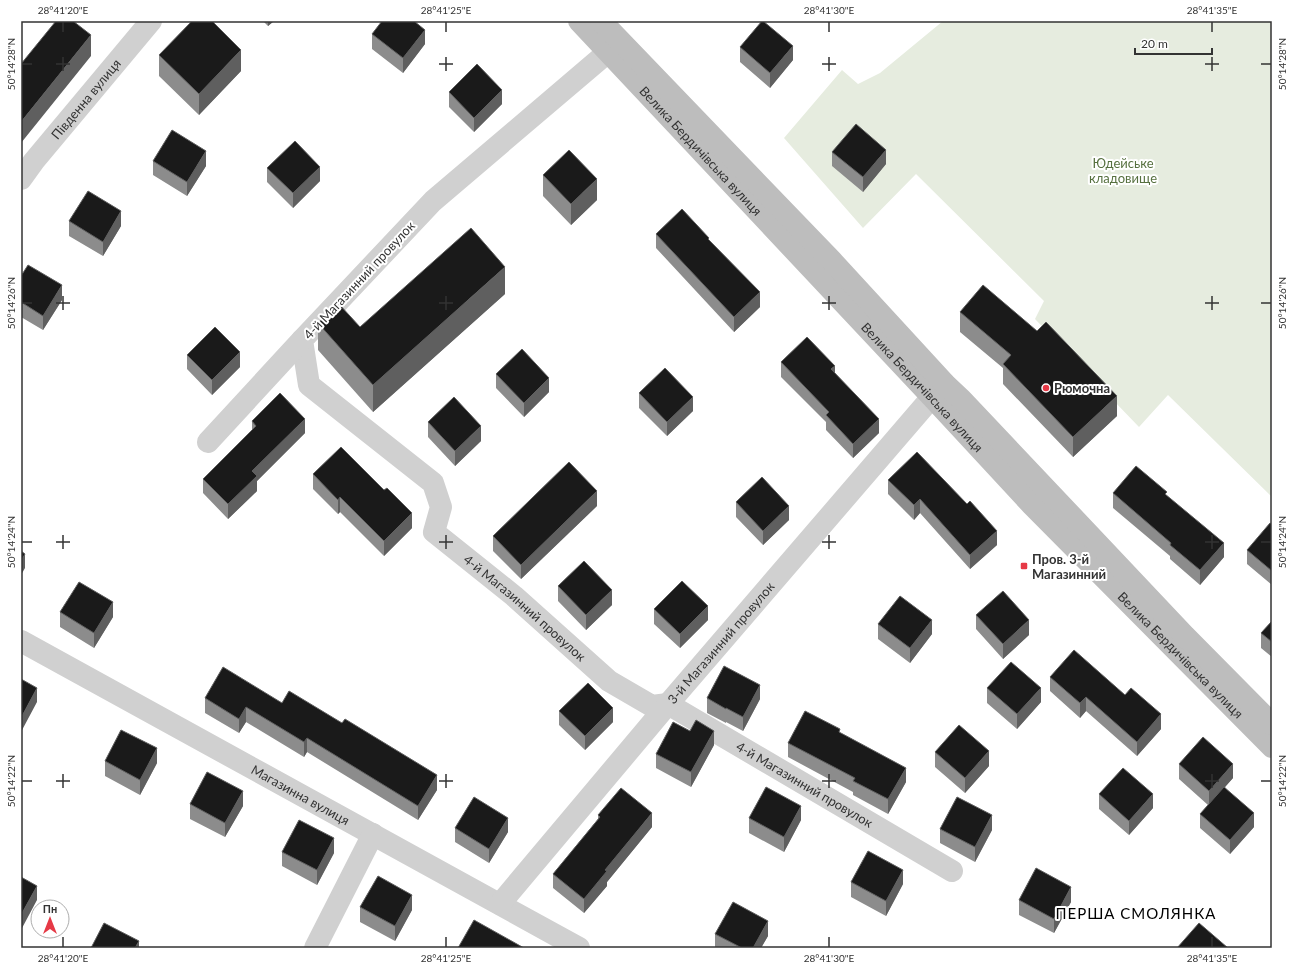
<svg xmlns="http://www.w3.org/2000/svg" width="1293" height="969" viewBox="0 0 1293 969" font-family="Lato,sans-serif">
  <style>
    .green { fill: #e6ecdf }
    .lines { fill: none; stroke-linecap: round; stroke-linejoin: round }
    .street { stroke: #d0d0d0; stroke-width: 22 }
    .secondary { stroke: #bdbdbd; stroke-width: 22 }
    .wall { fill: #8c8c8c }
    .shaded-wall { fill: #5f5f5f }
    .building { fill: #1a1a1a; stroke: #5f5f5f }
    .ticks { fill: none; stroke: #333; stroke-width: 1.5 }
    .poi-dot { fill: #e63946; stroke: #fff; stroke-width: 1.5 }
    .labels { text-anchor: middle; stroke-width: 4; stroke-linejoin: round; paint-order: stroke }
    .street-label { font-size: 13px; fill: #333; stroke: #fff }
    .park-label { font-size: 13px; fill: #56703f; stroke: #fff }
    .poi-label { font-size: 13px; font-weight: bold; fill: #333; stroke: #fff; text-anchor: start }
    .quarter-label { font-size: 15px; letter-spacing: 1px; fill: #000; stroke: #fff }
    .neatline { fill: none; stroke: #333; stroke-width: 1.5 }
    .ticks-label { font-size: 10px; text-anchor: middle; fill: #333 }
  </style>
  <rect width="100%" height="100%" fill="#fff"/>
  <!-- green -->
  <path class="green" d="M943 21H1272V497L1168 395 1139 427 1035 319 1044 301 916 174 863 228 784 138 842 70 858 84 880 73Z"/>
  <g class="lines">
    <!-- street -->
    <g class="street">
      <path id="s1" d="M608 52 433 201 302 340 309 385 433 483 441 507 434 532 514 596 609 681 652 706 668 704 952 871"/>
      <path id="s2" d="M21 179 34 161 151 21"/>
      <path d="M208 442 302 340"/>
      <path id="s3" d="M21 641 579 948"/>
      <path id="s4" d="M500 904 668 704 932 397 945 384"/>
      <path d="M315 948 373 834"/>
    </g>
    <!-- secondary -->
    <g class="secondary">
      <path id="s5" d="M579 21 932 397 1032 505 1272 747"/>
      <path d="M601 21 832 261 945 384 962 400 1185 636 1272 724"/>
    </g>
  </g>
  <!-- wall -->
  <path class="wall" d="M263 21H274L268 26Z
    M372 34 425 44 403 73 372 49Z
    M740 47 793 60 770 88 740 62Z
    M159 55 241 71 199 115 159 76Z
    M449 92 502 104 474 132 449 107Z
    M832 152 886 164 863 192 832 166Z
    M153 161 206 166 187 196 153 175Z
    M267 168 320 181 293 208 267 182Z
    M543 175 597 200 571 225 543 196Z
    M69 221 121 226 103 256 69 236Z
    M656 234 760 307 734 332 656 248Z
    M21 276 62 300 43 330 21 317Z
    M505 294 373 412 318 350V323L360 327Z
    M960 312 1117 416 1073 457 1003 384V368L960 332Z
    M187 355 240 367 212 395 187 369Z
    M781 362 835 373 879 433 853 458 826 430V422L781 377Z
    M496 374 549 392 524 417 496 388Z
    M639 393 693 411 667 436 639 408Z
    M252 421 305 433 257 481V491L228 519 203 493V479L252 430Z
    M428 422 481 441 455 466 428 437Z
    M313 474 412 528 384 556 340 512 338 514 313 489Z
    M888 480 997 545 970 569 920 513 914 520 888 494Z
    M1113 493 1167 496 1224 557 1200 585 1170 559V556L1113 508Z
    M736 502 789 520 763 545 736 517Z
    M597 506 521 579 493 551V536Z
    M1272 524V585L1247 564V550Z
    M558 586 612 605 586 630 558 601Z
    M654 609 708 620 680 648 654 624Z
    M60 612 113 617 94 648 60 627Z
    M976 615 1029 635 1003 659 976 629Z
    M1272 621V657L1261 648V633Z
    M878 624 932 634 910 663 878 639Z
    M1050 677 1125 695 1161 729 1137 756 1086 711 1080 718 1050 691Z
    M987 688 1041 702 1017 729 987 703Z
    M205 698 282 703 437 790 418 820 307 752 304 757 246 722 239 733 205 713Z
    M707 698 760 699 743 731 726 722V723L707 713Z
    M559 711 613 722 585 750 559 725Z
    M840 733 906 782 888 814 853 795V792L788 757V743Z
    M714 745 691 787 656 768V754Z
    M935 752 989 766 965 793 935 767Z
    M105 761 157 763 140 795 105 776Z
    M1179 764 1233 778 1225 787 1254 827 1230 854 1200 828V814L1208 805 1179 779Z
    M1099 794 1153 808 1129 835 1099 809Z
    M190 804 243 806 225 837 190 819Z
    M598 815 652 827 607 882V886L584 913 553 888V874L598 819Z
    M749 818 801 820 784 852 749 833Z
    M455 828 508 832 489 863 455 842Z
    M940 829 992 830 975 862 940 843Z
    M282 852 334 853 317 885 282 866Z
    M851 882 903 884 886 916 851 897Z
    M1019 900 1071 902 1054 933 1019 915Z
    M360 907 412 910 395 941 360 922Z
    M715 934 768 936 761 948H715Z"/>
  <!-- shaded-wall -->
  <path class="shaded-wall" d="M268 21H274L268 26Z
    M425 30V44L403 73V58Z
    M91 35V56L21 143V122Z
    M793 46V60L770 88V73Z
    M241 50V71L199 115V94Z
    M502 90V104L474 132V118Z
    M886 150V164L863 192V177Z
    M206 151V166L187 196V182Z
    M320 167V181L293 208V193Z
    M597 179V200L571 225V204Z
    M121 211V226L103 256V242Z
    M505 267V294L373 412V385Z
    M62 285V300L43 330V316Z
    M760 292V307L734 332V317Z
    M240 352V367L212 395V380Z
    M835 366V380L831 369Z
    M549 378V392L524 417V403Z
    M1117 396V416L1073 457V437Z
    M693 397V411L667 436V422Z
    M305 419V433L257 481V491L228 519V504L252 471Z
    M879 419V433L853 458V444Z
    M481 426V441L455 466V451Z
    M597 491V506L521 579V565Z
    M340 497V512L338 514V500Z
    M920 499V513L914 520V505Z
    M789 506V520L763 545V531Z
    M412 513V528L384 556V541Z
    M997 531V545L970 569V555Z
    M1224 543V557L1200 585V570Z
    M25 554V568L21 575V561Z
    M612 590V605L586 630V615Z
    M113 602V617L94 648V633Z
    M708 606V620L680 648V634Z
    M932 620V634L910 663V648Z
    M1029 620V635L1003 659V644Z
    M760 685V699L743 731V717Z
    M37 688V702L21 732V718Z
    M1041 688V702L1017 729V714Z
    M1086 697V711L1080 718V703Z
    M246 707V722L239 733V719Z
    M613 708V722L585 750V736Z
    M1161 714V729L1137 756V742Z
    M714 731V745L691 787V772Z
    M307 738V752L304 757V742Z
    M157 748V763L140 795V780Z
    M989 751V766L965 793V778Z
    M1233 764V778L1209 805V791Z
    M906 768V782L888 814V799Z
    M437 775V790L418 820V806Z
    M243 791V806L225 837V823Z
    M1153 794V808L1129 835V821Z
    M801 806V820L784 852V837Z
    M652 813V827L607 882V886L584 913V899L605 870Z
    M1254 813V827L1230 854V840Z
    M992 815V830L975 862V847Z
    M508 818V832L489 863V849Z
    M334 838V853L317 885V870Z
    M903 870V884L886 916V901Z
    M37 886V900L21 930V915Z
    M1071 887V902L1054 933V919Z
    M412 895V910L395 941V926Z
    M768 921V936L761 948H753Z
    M139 941V948H135Z"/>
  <!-- building -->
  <path class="building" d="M56 21H73L91 35 21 122V64Z
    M192 21H212L241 50 199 94 159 55Z
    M382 21H414L425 30 403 58 372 34Z
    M762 21H763L793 46 770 73 740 47Z
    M477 64 502 90 474 118 449 92Z
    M856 124 886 150 863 177 832 152Z
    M172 130 206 151 187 182 153 161Z
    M295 141 320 167 293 193 267 168Z
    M569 150 597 179 571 204 543 175Z
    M88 191 121 211 103 242 69 221Z
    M682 209 709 238 708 239 760 292 734 317 656 234Z
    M471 228 505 267 373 385 318 323 339 304 360 327Z
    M28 265 62 285 43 316 21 302V276Z
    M983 285 1037 331 1046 322 1117 396 1073 437 1003 364 1011 355 960 312Z
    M215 327 240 352 212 380 187 355Z
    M807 337 835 366 831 369 879 419 853 444 826 415 829 412 781 362Z
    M522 349 549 378 524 403 496 374Z
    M665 368 693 397 667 422 639 393Z
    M280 393 305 419 252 471 257 476 228 504 203 479 256 426 252 421Z
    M454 397 481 426 455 451 428 422Z
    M341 447 384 490 387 488 412 513 384 541 340 497 338 500 313 474Z
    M917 452 967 504 970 501 997 531 970 555 920 499 914 505 888 480Z
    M569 462 597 491 521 565 493 536Z
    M1136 466 1167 492 1165 494 1224 543 1200 570 1170 545 1171 543 1113 493Z
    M762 477 789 506 763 531 736 502Z
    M1270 523 1272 524V571L1247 550Z
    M21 551 25 554 21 561Z
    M584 561 612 590 586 615 558 586Z
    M682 581 708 606 680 634 654 609Z
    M79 582 113 602 94 633 60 612Z
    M1003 591 1029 620 1003 644 976 615Z
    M900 596 932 620 910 648 878 624Z
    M1272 621V642L1261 633Z
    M1074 650 1125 695 1131 688 1161 714 1137 742 1086 697 1080 703 1050 677Z
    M1011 662 1041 688 1017 714 987 688Z
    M724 666 760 685 743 717 726 708V709L707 698Z
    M223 667 282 703 289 691 342 723 345 719 437 775 418 806 307 738 304 742 246 707 239 719 205 698Z
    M21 679 37 688 21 718Z
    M588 683 613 708 585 736 559 711Z
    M805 711 840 729 839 732 906 768 888 799 853 781 855 778 788 743Z
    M696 720 714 731 691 772 656 754 673 722 690 731Z
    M959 725 989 751 965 778 935 752Z
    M121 730 157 748 140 780 105 761Z
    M1203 737 1233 764 1209 791 1179 764Z
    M1123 768 1153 794 1129 821 1099 794Z
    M207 772 243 791 225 823 190 804Z
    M766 787 801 806 784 837 749 818Z
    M1224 787 1254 813 1230 840 1200 814Z
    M621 788 652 813 605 870 607 871 584 899 553 874 600 817 598 815Z
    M474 797 508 818 489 849 455 828Z
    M957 797 992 815 975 847 940 829Z
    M299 820 334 838 317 870 282 852Z
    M868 851 903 870 886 901 851 882Z
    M1036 868 1071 887 1054 919 1019 900Z
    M378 876 412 895 395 926 360 907Z
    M21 877 37 886 21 915Z
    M733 902 768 921 753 948H742L715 934Z
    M474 920 524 948H458Z
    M104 923 139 941 135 948H91Z
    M1199 923 1228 948H1177Z"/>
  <!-- ticks -->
  <path class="ticks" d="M63 22V32M446 22V32M829 22V32M1212 22V32M63 57V71M446 57V71M829 57V71M1212 57V71M22 64H32M56 64H70M439 64H453M822 64H836M1205 64H1219M1261 64H1271M63 296V310M446 296V310M829 296V310M1212 296V310M22 303H32M56 303H70M439 303H453M822 303H836M1205 303H1219M1261 303H1271M63 535V549M446 535V549M829 535V549M1212 535V549M22 542H32M56 542H70M439 542H453M822 542H836M1205 542H1219M1261 542H1271M63 774V788M446 774V788M829 774V788M1212 774V788M22 781H32M56 781H70M439 781H453M822 781H836M1205 781H1219M1261 781H1271M63 937V947M446 937V947M829 937V947M1212 937V947"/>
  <!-- markers -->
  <g class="poi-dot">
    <circle cx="1046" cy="388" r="4"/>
    <rect x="1020" y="562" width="8" height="8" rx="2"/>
  </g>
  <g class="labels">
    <!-- street labels -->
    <g class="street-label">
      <text dy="5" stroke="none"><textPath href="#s2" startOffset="103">Південна вулиця</textPath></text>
      <text dy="5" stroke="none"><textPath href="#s5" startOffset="178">Велика Бердичівська вулиця</textPath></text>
      <text transform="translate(359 280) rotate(-47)" y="5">4-й Магазинний провулок</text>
      <text dy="5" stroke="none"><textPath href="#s5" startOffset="502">Велика Бердичівська вулиця</textPath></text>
      <text dy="5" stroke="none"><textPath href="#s1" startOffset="794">4-й Магазинний провулок</textPath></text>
      <text dy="5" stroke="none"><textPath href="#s4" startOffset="342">3-й Магазинний провулок</textPath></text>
      <text dy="5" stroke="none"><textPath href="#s5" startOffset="874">Велика Бердичівська вулиця</textPath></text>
      <text dy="5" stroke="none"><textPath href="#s1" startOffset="1130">4-й Магазинний провулок</textPath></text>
      <text dy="5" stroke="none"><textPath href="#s3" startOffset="319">Магазинна вулиця</textPath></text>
    </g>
    <!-- park labels -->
    <g class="park-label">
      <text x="1123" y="168">Юдейське<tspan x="1123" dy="15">кладовище</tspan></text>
    </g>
    <!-- poi labels -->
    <g class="poi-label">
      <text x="1054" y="393">Рюмочна</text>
      <text x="1032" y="564">Пров. 3-й<tspan x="1032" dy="15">Магазинний</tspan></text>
    </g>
    <!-- quarter labels -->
    <g class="quarter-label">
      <text x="1136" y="919">ПЕРША СМОЛЯНКА</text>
    </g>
  </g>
  <!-- border -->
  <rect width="1293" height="969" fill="none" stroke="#ffffff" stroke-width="44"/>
  <!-- north arrow -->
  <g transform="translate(50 919)"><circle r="19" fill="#ffffff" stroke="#adadad"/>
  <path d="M0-3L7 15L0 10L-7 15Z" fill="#e63946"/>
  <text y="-6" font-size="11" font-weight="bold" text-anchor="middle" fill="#333333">Пн</text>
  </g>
  <!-- scale -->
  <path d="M1135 48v6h77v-6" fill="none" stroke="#333333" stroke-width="2"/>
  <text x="1141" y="48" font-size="12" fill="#333333" stroke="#ffffff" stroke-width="3" paint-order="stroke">20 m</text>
  <rect x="22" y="22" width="1249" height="925" class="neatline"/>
  <g class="ticks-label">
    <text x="63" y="14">28°41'20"E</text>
    <text x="446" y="14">28°41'25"E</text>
    <text x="829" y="14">28°41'30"E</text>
    <text x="1212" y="14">28°41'35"E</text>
    <text transform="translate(11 64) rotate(-90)" y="4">50°14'28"N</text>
    <text transform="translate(1282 64) rotate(-90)" y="4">50°14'28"N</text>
    <text transform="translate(11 303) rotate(-90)" y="4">50°14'26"N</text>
    <text transform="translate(1282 303) rotate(-90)" y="4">50°14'26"N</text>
    <text transform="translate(11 542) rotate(-90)" y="4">50°14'24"N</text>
    <text transform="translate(1282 542) rotate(-90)" y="4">50°14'24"N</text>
    <text transform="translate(11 781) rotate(-90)" y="4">50°14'22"N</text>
    <text transform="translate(1282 781) rotate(-90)" y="4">50°14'22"N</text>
    <text x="63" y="962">28°41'20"E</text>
    <text x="446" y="962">28°41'25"E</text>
    <text x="829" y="962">28°41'30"E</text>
    <text x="1212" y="962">28°41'35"E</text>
  </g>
</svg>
